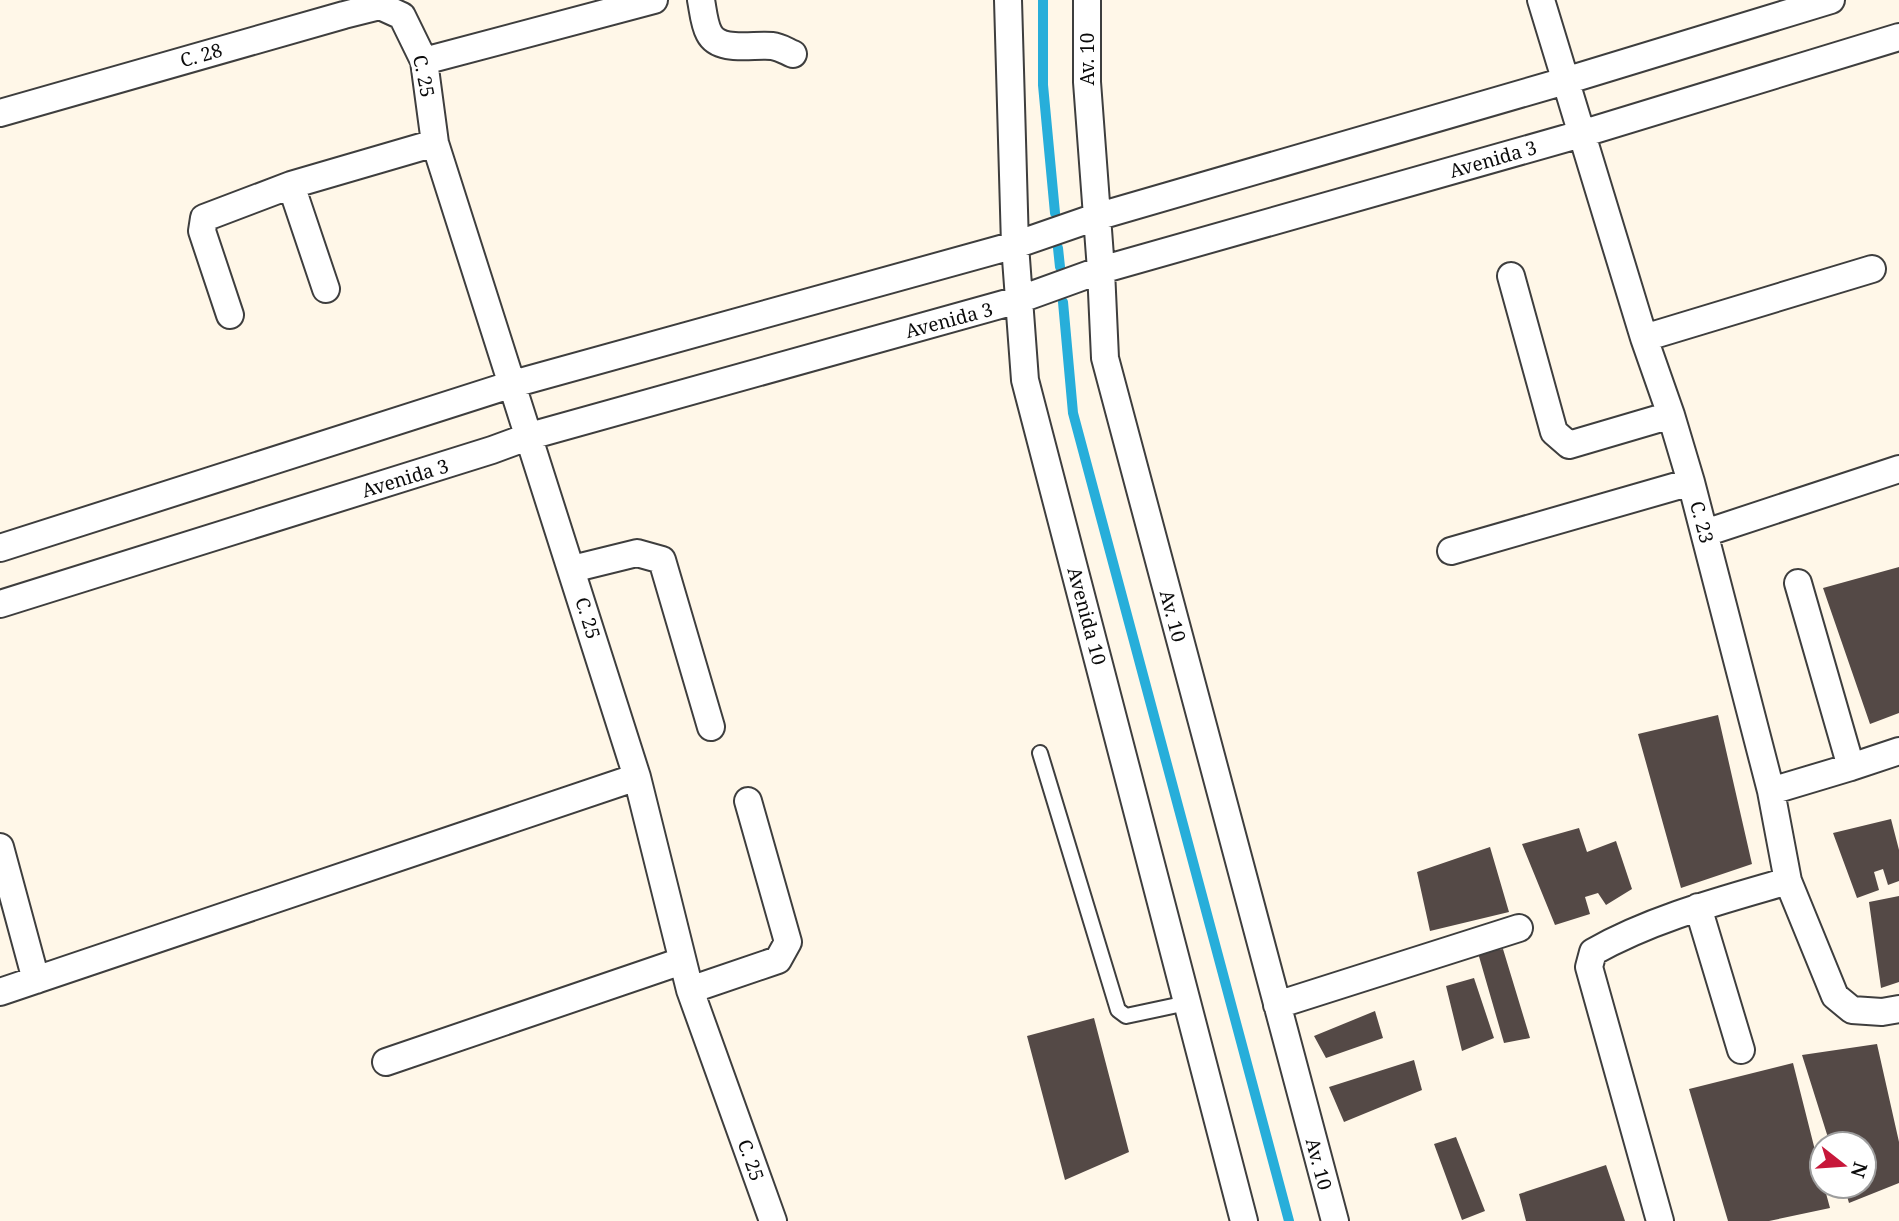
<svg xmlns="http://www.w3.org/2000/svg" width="1899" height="1221" viewBox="0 0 1899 1221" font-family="'Noto Serif',serif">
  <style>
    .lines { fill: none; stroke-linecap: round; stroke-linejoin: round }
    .stream { stroke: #27aeda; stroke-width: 10 }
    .building { fill: #544946 }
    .lane-casing { stroke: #3e3e3e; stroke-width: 18 }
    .street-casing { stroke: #3e3e3e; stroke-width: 30 }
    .lane { stroke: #fff; stroke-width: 14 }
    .street { stroke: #fff; stroke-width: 26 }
    .labels { text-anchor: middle; stroke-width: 7; stroke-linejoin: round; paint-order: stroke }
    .street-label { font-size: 19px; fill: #0b0b0b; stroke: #fff }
  </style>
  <rect width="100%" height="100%" fill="#fff7e8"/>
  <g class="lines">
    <!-- stream -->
    <path class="stream" d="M1043 0V85L1055 213
      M1058 248 1060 267
      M1063 302 1073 413 1289 1221"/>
  </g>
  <!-- building -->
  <path class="building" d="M1899 567V713L1870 724 1823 588Z
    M1718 715 1752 864 1681 888 1638 734Z
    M1891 819 1899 850V881L1888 885 1883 869 1874 872 1879 890 1857 898 1833 833Z
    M1579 828 1587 852 1616 841 1632 889 1606 905 1598 893 1585 897 1590 914 1555 925 1522 844Z
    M1490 847 1509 912 1430 931 1417 872Z
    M1899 896V982L1881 988 1869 902Z
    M1503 949 1530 1038 1504 1043 1478 953Z
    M1474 978 1494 1038 1462 1051 1446 986Z
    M1375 1011 1383 1038 1326 1058 1314 1036Z
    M1094 1018 1129 1152 1065 1180 1027 1036Z
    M1877 1044 1899 1142V1183L1849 1203 1844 1186H1864V1144H1830L1802 1055Z
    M1414 1060 1422 1090 1344 1122 1329 1087Z
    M1793 1063 1822 1178V1186H1824L1830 1208 1769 1221H1728L1689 1089Z
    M1456 1137 1485 1211 1462 1220 1434 1144Z
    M1606 1165 1625 1221H1526L1519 1194Z"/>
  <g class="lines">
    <!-- lane casing -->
    <g class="lane-casing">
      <path id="lane" d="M1040 753 1118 1010 1126 1016 1187 1003"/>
    </g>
    <!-- street casing -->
    <g class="street-casing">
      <path id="street" d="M701 0C703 10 704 24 709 33 719 53 753 44 772 46 780 47 786 51 793 54
        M1008 0 1015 245 1025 380 1244 1221
        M1087 0V82L1101 270 1105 358 1335 1221
        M1541 0 1644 338 1671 415 1691 482 1771 791 1788 881 1835 996 1852 1010 1882 1012 1899 1009
        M424 61 654 0
        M0 113 344 15 380 6 402 16 424 61 435 143 637 777 690 990 773 1221
        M291 185 326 289
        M1511 276 1554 432 1569 445 1671 415
        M230 315 202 231 204 218 291 185 435 143
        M1644 338 1872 269
        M1705 533 1899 469
        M0 548 513 384 1015 245 1096 217 1565 81 1831 0
        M1451 551 1691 482
        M572 569 637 553 662 560 711 727
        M1798 583 1851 767
        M0 604 492 450 530 436 1018 300 1101 270 1581 134 1899 37
        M1771 791 1851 767 1899 751
        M0 847 36 980
        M1698 907 1741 1050
        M690 990 778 960 788 942 748 801
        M0 992 637 777
        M1277 1005 1519 928
        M386 1062 682 961
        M1660 1221 1589 967 1593 952C1653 918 1723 900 1788 881"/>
    </g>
    <!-- lane -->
    <use href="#lane" class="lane"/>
    <!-- street -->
    <use href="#street" class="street"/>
  </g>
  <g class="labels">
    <!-- street labels -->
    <g class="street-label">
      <text transform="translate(201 55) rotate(-16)" y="7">C. 28</text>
      <text transform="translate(1087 59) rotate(-90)" y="7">Av. 10</text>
      <text transform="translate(424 76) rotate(78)" y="7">C. 25</text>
      <text transform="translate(1493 159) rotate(-16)" y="7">Avenida 3</text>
      <text transform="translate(949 320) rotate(-15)" y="7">Avenida 3</text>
      <text transform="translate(405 478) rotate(-17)" y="7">Avenida 3</text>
      <text transform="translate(1702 522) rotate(75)" y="7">C. 23</text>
      <text transform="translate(1087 616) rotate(75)" y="7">Avenida 10</text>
      <text transform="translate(1173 616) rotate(75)" y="7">Av. 10</text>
      <text transform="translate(588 618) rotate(73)" y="7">C. 25</text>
      <text transform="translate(751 1160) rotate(70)" y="7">C. 25</text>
      <text transform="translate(1319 1164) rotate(75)" y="7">Av. 10</text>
    </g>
  </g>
  <!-- north arrow -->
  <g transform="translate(1843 1165) rotate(107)"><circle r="33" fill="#ffffff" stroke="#9d9d9d" stroke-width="2"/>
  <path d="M0-5L12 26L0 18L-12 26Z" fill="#c7173a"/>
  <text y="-10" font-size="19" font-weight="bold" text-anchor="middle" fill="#0b0b0b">N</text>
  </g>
</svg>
